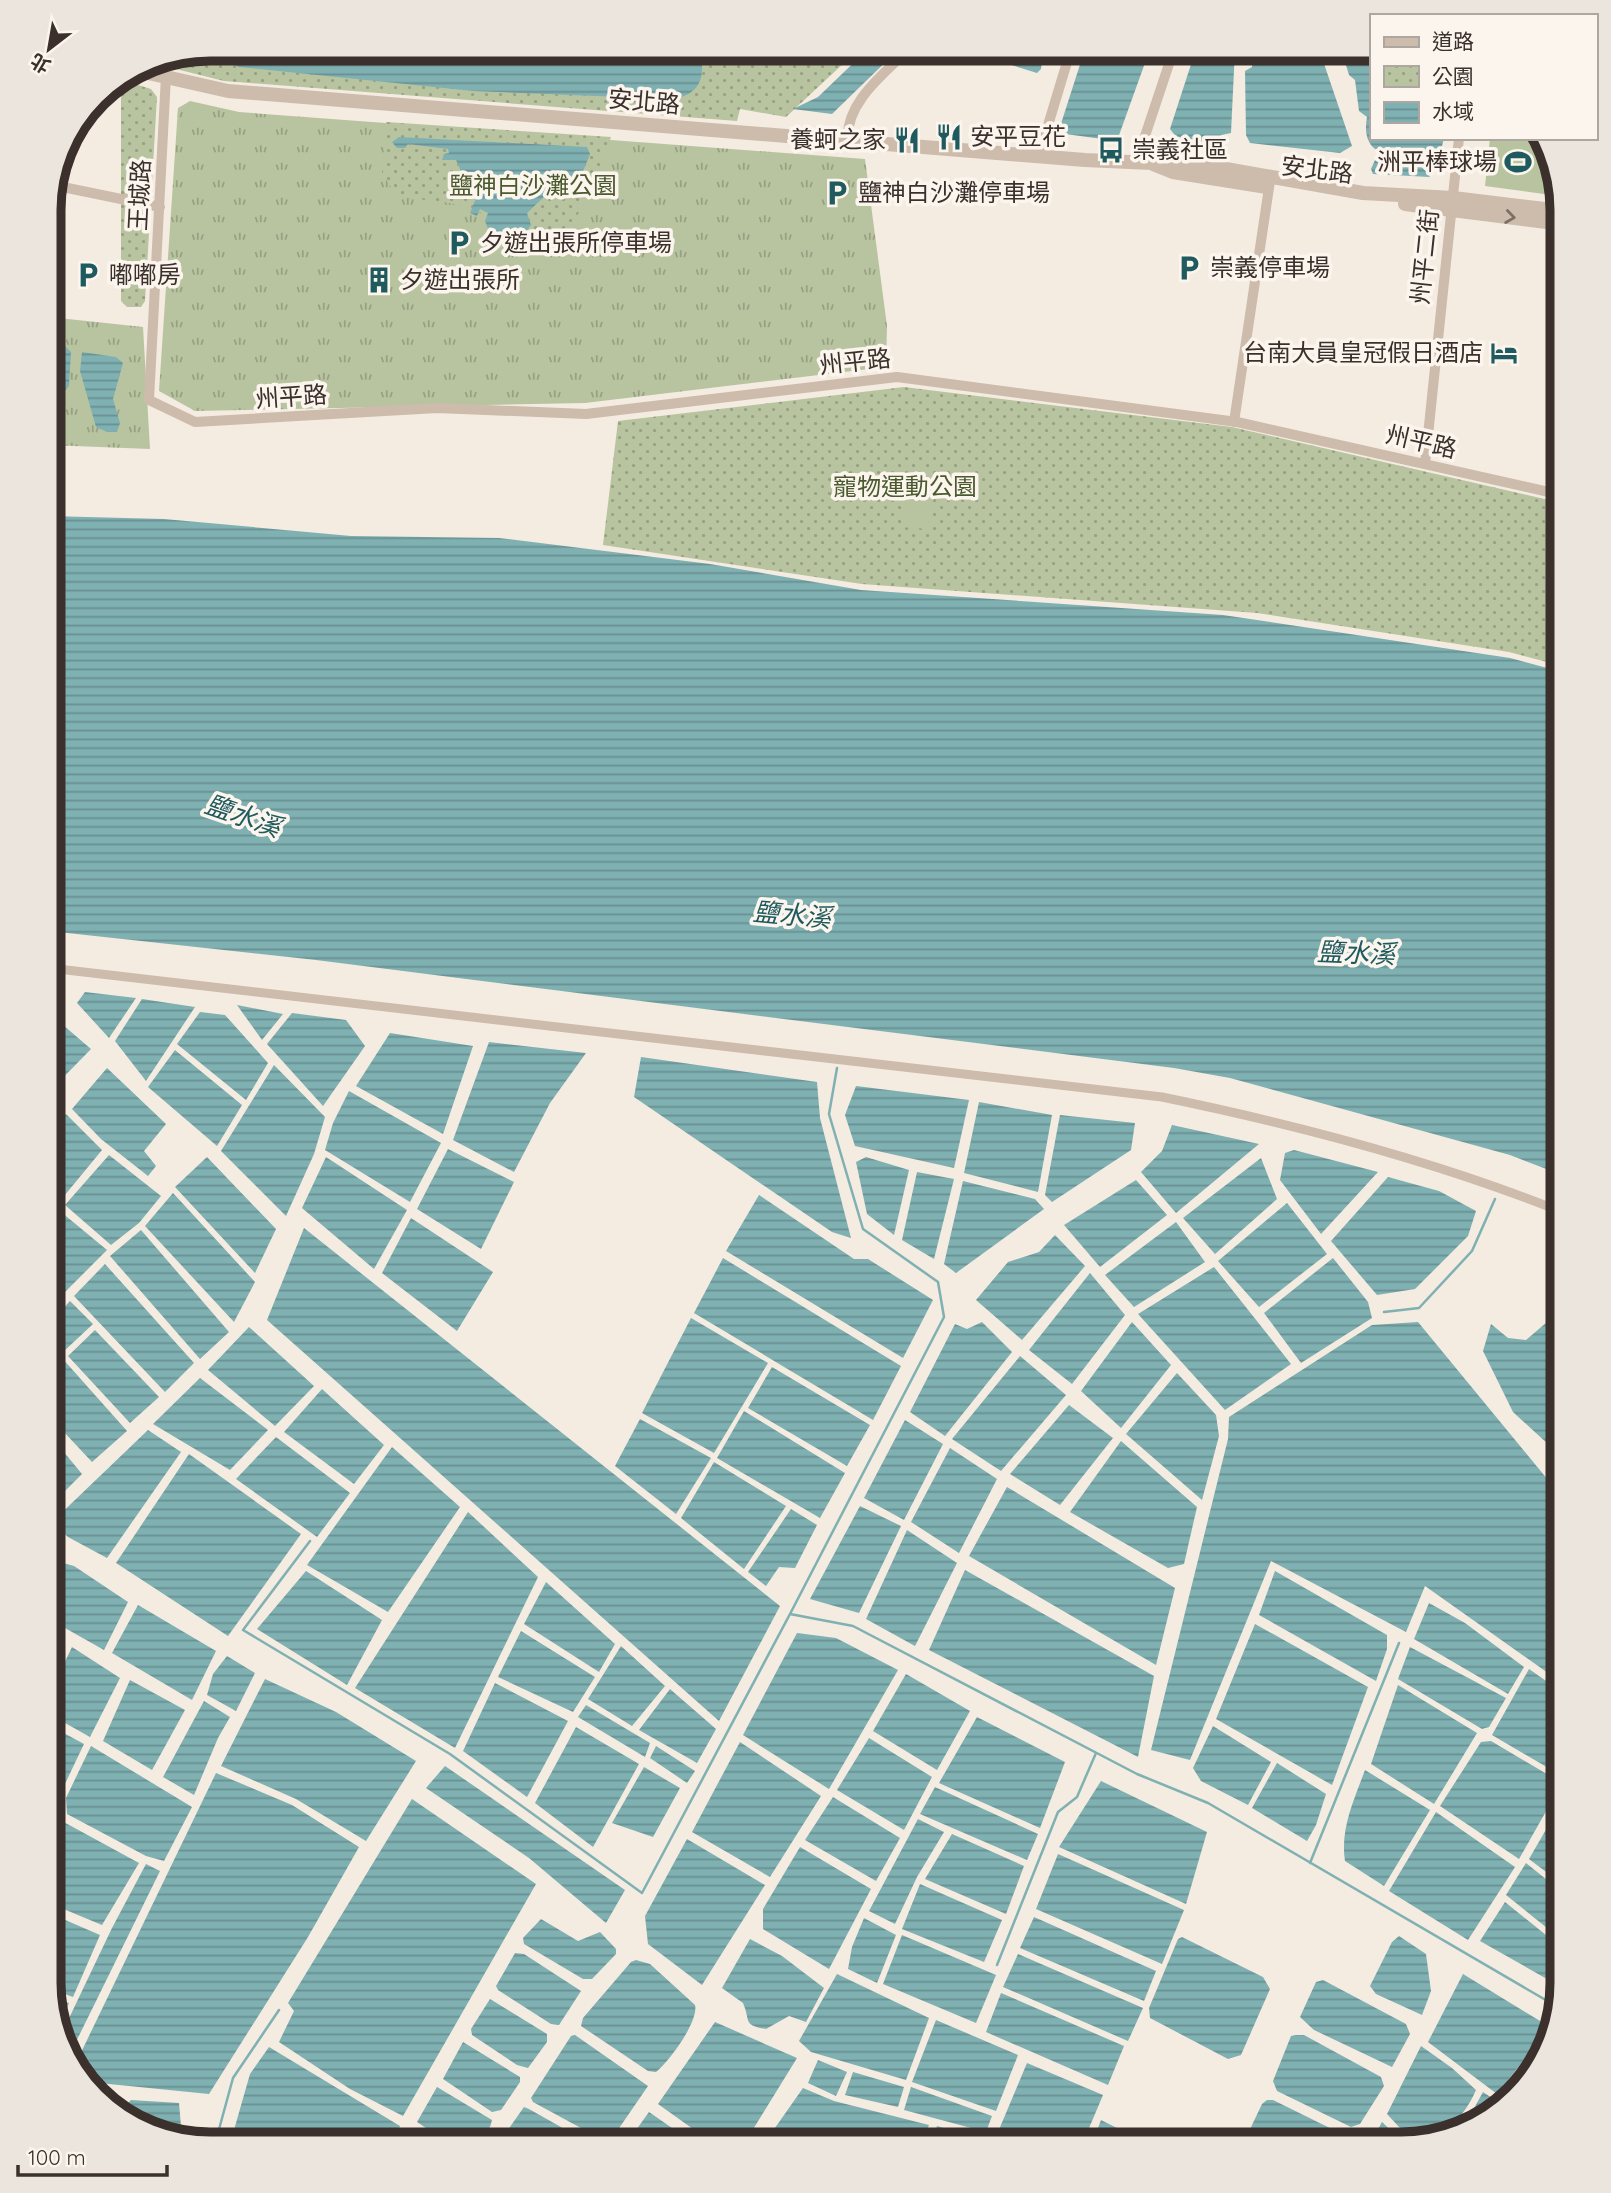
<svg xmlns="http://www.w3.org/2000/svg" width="1611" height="2193" viewBox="0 0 1611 2193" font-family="Quicksand,'Noto Sans TC',sans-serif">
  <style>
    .grass { fill: url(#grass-tufts) }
    .park { fill: url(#park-dots) }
    .pitch { fill: #b8c4a0 }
    .water { fill: url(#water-rules) }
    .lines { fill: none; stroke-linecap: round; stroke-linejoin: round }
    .stream { stroke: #7fb0b2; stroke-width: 2.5 }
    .pedestrian { stroke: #cdbbac; stroke-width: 9 }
    .minor { stroke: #cdbbac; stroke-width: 10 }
    .tertiary { stroke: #cdbbac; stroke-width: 14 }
    .oneway { stroke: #7d6f65 }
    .labels { text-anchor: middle; stroke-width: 7; stroke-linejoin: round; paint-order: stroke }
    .street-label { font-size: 24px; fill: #3b302b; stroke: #fbf5ee }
    .poi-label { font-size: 24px; fill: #3b302b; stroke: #fbf5ee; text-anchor: start }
    .park-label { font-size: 24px; fill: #4a5a2e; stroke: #fbf5ee }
    .water-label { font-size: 26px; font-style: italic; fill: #1f5a5e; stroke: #fbf5ee }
    .rim { fill: none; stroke: #3b302b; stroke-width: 9 }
  </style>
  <defs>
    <pattern id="grass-tufts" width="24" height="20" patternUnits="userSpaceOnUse" patternTransform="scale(1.75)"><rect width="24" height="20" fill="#b8c4a0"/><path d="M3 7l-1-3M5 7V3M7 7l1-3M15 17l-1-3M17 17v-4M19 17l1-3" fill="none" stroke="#97a083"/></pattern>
    <pattern id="park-dots" width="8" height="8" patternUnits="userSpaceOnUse" patternTransform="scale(1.75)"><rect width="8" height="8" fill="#b8c4a0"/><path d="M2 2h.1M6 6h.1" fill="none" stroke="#97a083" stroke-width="1.8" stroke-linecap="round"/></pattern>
    <pattern id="water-rules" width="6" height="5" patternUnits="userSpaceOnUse" patternTransform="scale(1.75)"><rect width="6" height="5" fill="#7fb0b2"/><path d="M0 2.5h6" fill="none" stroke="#699091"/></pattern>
  </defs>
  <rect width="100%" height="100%" fill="#f4ebe1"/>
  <!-- grass -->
  <path class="grass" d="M190 101 239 112 865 159 887 326 886 367 585 403 195 411 159 391 178 108Z
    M49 317 143 327 150 449 49 445Z"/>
  <!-- park -->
  <path class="park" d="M210 49H859L786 117 740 109 737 121 224 81 176 69 168 57Z
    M125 81 151 89 157 97 145 301 141 307H127L121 301V86Z
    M386 122 611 137C594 186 582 226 537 255 519 244 506 229 489 218 461 200 429 201 398 197L382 174Z
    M904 387 1232 427 1562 503V666L1509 652 1257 613 862 584 603 545 618 421Z"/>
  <!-- pitch -->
  <path class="pitch" d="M1490 138H1543L1558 196 1485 186Z
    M907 481 934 485 928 529 902 527Z"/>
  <!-- water -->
  <path class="water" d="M699 49 695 57 702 65C703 85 693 96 672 99L473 91 239 67 207 50Z
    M868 49H899L832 114 793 109 818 97Z
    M960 49H1007L1042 61 1041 69 1037 73Z
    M1085 49H1150L1118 138 1110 140 1058 133Z
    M1196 49H1235L1231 133 1221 135 1215 146 1177 138 1170 129Z
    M1260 49H1319L1352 146 1340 153 1250 143 1246 135 1245 71 1252 67 1253 56Z
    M1341 49H1371V138H1444L1441 150 1436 153 1375 149C1365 141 1365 128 1367 117L1359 111 1355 80 1349 75Z
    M399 137 587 147 590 154 573 196 547 194 527 213 531 225 523 236 528 247 522 250 493 242 485 221 488 213 480 209 477 216 470 213 480 188 463 176 456 160H442L444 154 449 153 448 149 408 144 405 148H397L392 142Z
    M1375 160C1392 160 1423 159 1430 177L1373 174 1371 169Z
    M49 344 65 346 71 352 69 386 52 405 49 415Z
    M82 352 116 357 123 363 113 399 120 423 117 432H107L96 427 80 371Z
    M49 516 164 519 351 536 499 538 710 564 861 590 1223 615 1510 658 1562 672V1175L1510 1155 1230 1078 1174 1068 316 960 49 931Z
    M85 992 136 998 109 1038 77 1003Z
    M142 999 195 1007 146 1081 115 1041Z
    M237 1005 283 1014 262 1040Z
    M200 1012 225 1015 268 1063 246 1100 177 1044Z
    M49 1013 91 1049 49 1092Z
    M292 1013 346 1020 365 1046 323 1106 267 1044Z
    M390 1033 473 1046 443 1134 356 1086Z
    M489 1042 586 1053 550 1103 514 1172 453 1140Z
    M175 1050 242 1105 217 1146 148 1087Z
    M641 1057 817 1082 820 1118 851 1238 832 1232 634 1097Z
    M274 1065 325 1117 314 1154 286 1216 221 1151Z
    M107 1068 166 1124 144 1151 156 1166 148 1176 101 1139 72 1109Z
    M856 1086 969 1100 954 1168 855 1146 845 1115Z
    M349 1091 441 1143 410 1202 325 1150 333 1123Z
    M979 1102 1052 1115 1038 1192 964 1173Z
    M66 1114 102 1150 60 1201 49 1192V1133Z
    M1060 1115 1135 1123 1131 1150 1052 1202 1045 1195Z
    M1172 1125 1259 1144 1176 1213 1141 1172 1162 1151Z
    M448 1149 514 1182 481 1249 417 1209Z
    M1294 1150 1378 1172 1321 1234 1280 1180 1285 1153Z
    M109 1155 161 1196 139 1223 111 1245 65 1205Z
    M207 1157 276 1229 255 1273 175 1187Z
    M326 1157 407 1210 374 1269 302 1208Z
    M866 1157 909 1170 894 1235 867 1214 856 1162Z
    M1261 1158 1277 1199 1215 1254 1183 1218Z
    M917 1172 954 1179 934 1259 902 1240Z
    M1388 1177 1439 1191 1476 1211 1468 1236 1415 1289 1377 1295 1331 1241Z
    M1136 1180 1167 1215 1100 1267 1064 1225Z
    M963 1181 1035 1199 1044 1209 956 1273 944 1264Z
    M173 1193 255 1282 234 1322 145 1226Z
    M759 1195 854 1259H868L933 1300 903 1358 726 1251Z
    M1287 1203 1327 1254 1259 1307 1218 1261Z
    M61 1212 107 1250 55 1302 49 1296V1225Z
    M411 1218 493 1272 457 1331 382 1273Z
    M1176 1222 1205 1262 1134 1307 1105 1275Z
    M304 1228 780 1606 719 1721 267 1320Z
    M141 1230 229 1332 200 1359 110 1256Z
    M1055 1235 1085 1266 1022 1340 976 1300 1008 1262 1039 1252Z
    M723 1258 901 1366 873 1420 694 1313Z
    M1333 1258 1368 1302 1372 1318 1301 1363 1264 1313Z
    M105 1264 194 1363 165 1392 74 1296Z
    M1214 1267 1291 1364 1225 1410 1138 1314Z
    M1090 1273 1125 1315 1072 1384 1029 1350Z
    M1562 1291V1457L1513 1412 1483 1351 1491 1324 1508 1338 1526 1340 1547 1322Z
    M70 1301 93 1324 63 1352 49 1334V1324Z
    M691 1318 768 1363 714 1453 642 1413Z
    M982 1322 1012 1352 945 1436 910 1412 955 1324 967 1329Z
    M1132 1322 1171 1365 1121 1428 1081 1391Z
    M1418 1322 1562 1497V1683L1425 1586 1406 1632 1271 1561 1190 1760 1151 1750 1228 1439 1229 1417 1372 1325Z
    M249 1327 314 1386 275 1426 208 1370Z
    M95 1330 159 1397 130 1423 68 1356Z
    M1020 1356 1066 1395 1001 1471 952 1439Z
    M62 1358 127 1431 92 1462 49 1416V1370Z
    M772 1367 870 1425 847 1466 748 1408Z
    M1177 1373 1216 1415 1219 1436 1202 1500 1126 1434Z
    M200 1378 268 1430 230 1470 153 1424Z
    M322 1389 384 1445 354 1484 284 1432Z
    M1069 1405 1113 1438 1060 1505 1010 1474Z
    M744 1411 845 1473 820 1518 717 1458Z
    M640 1419 711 1458 676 1514 615 1466Z
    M905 1420 943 1444 904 1520 864 1498Z
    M148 1430 181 1452 107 1558 68 1537 52 1522Z
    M49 1434 82 1474 49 1507Z
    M276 1437 350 1493 317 1537 236 1479Z
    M1121 1441 1197 1507 1184 1564 1168 1568 1070 1512Z
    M392 1447 460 1507 388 1612 307 1565Z
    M950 1448 997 1479 959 1553 911 1522Z
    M189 1454 301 1534 228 1636 116 1563Z
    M714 1462 786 1506 744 1569 681 1518Z
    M1007 1487 1175 1588 1156 1665 969 1556Z
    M860 1506 901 1526 859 1613 810 1599Z
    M791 1509 817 1525 795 1568 779 1567 766 1586 748 1572Z
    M468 1512 538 1577 455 1748 355 1688Z
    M907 1530 957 1563 915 1646 866 1619Z
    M49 1559 74 1566 128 1602 104 1650 49 1619Z
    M965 1570 1154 1676 1138 1757 929 1650Z
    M306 1571 382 1620 347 1685 257 1629Z
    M1275 1571 1387 1635V1649L1376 1681 1259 1615Z
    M546 1582 615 1644 599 1672 524 1624Z
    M1429 1603 1465 1623 1524 1667 1508 1694 1414 1639Z
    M138 1605 216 1651 192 1700 112 1653Z
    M1255 1624 1368 1687 1332 1785 1216 1719Z
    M521 1631 595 1677 573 1712 498 1677Z
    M797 1633 836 1638 898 1670 829 1789 743 1735Z
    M49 1636 62 1643 49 1670Z
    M621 1646 665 1686 632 1726 588 1699Z
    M72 1647 120 1678 90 1737 49 1714V1695Z
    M1410 1647 1506 1698 1489 1727 1482 1729 1398 1679Z
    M227 1656 255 1673 236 1711 207 1695 213 1674Z
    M1529 1669 1562 1692V1776L1492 1735Z
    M906 1674 970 1711 937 1770 873 1731Z
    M265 1679 336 1712 416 1761 366 1841 296 1799 221 1766Z
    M130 1680 185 1710 152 1770 103 1741Z
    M495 1683 568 1721 527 1797 463 1751Z
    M1398 1685 1477 1733 1434 1804 1371 1764Z
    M670 1689 716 1729 697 1763 639 1730Z
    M204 1701 230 1717 218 1738 194 1795 163 1777Z
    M586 1705 650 1743 645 1757 578 1717Z
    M977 1717 1065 1762 1040 1828 939 1783Z
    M49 1725 84 1744 52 1811 49 1810Z
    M1213 1726 1271 1762 1248 1805 1201 1781 1193 1768Z
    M576 1727 639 1764 593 1847 535 1803Z
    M869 1738 932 1777 904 1830 837 1790Z
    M1491 1741 1562 1783 1519 1859 1440 1806 1481 1742Z
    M740 1742 821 1796 770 1877 692 1832Z
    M91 1746 192 1807 164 1861 146 1856 67 1814 66 1798Z
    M656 1746 695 1771 687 1783 650 1758Z
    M1277 1763 1326 1794 1316 1825 1307 1841 1252 1808Z
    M445 1766 625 1890 606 1923 529 1858 426 1788Z
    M644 1767 680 1788 653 1837 612 1823Z
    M1365 1770 1430 1810 1384 1886 1345 1861C1340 1829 1354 1800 1365 1770Z
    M216 1773 292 1805 359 1847 308 1937 209 2094 89 2082 74 2067Z
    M1101 1781 1207 1832 1186 1904 1059 1847Z
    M935 1787 1038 1834 1027 1860 920 1814Z
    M833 1797 900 1838 876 1881 805 1840Z
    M412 1799 536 1884 403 2116 350 2089 279 2042 294 2011 288 2003Z
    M1436 1812 1515 1867 1468 1940 1389 1891Z
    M918 1819 944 1832 917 1877 895 1924 869 1911Z
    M60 1820 139 1863 102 1925 49 1903V1840Z
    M1551 1821 1562 1829V1884L1529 1859Z
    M952 1834 1024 1866 1006 1914 925 1879Z
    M687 1839 765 1885 702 1985 648 1944 645 1916Z
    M800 1847 871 1889 829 1969 763 1929V1909Z
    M1058 1854 1184 1910 1162 1964 1036 1909Z
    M1526 1863 1562 1892V1940L1506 1895Z
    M146 1864 160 1871 69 2056 62 2033 112 1928Z
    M920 1884 1002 1920 984 1962 902 1929Z
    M1505 1902 1562 1948 1561 1987 1480 1941Z
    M49 1913 100 1935 73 1997 51 1989Z
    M1034 1917 1156 1971 1144 2001 1020 1948Z
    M864 1918 896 1935 877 1983 848 1969 852 1947Z
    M541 1919 578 1941 600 1932 616 1949V1954L592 1979H583L524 1944 523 1938Z
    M902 1935 996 1975 976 2023 883 1984Z
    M1399 1936 1426 1954 1431 1991 1422 2015 1376 1994 1370 1986 1392 1942Z
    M1182 1937 1263 1977 1270 1989 1241 2055 1228 2059 1150 2018 1149 2008 1178 1939Z
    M750 1939 782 1956 824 1988 806 2022 789 2016 766 2029C742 2025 751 2021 743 2003L722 1988Z
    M515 1953 524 1954 581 1991 559 2025 551 2024 498 1990 496 1986Z
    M1018 1954 1143 2008 1128 2041 1003 1987Z
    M636 1960 650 1964 695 2005C699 2021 669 2062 656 2072L648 2071 581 2026 583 2018 631 1962Z
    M837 1974 929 2018 906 2080 811 2052 799 2041Z
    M1463 1974 1550 2027 1497 2094 1428 2042Z
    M1323 1980 1406 2024 1410 2034 1392 2067 1314 2030 1300 2017 1316 1982Z
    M1001 1993 1124 2046 1108 2085 986 2032Z
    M53 1998 69 2003 60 2024Z
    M490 1999 547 2034V2042L528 2068 517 2065 472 2035 471 2029Z
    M936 2020 1018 2055 996 2111 912 2082Z
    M715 2022 797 2058 744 2144H714L658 2104Z
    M575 2035 648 2086 613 2137 603 2140 533 2102 531 2098 571 2036Z
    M1296 2035H1304L1381 2077 1384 2086 1360 2124 1351 2127 1277 2091 1273 2081 1291 2036Z
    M463 2042 520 2077V2082L501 2110 492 2112 443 2079Z
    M1421 2046 1452 2068 1476 2090C1462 2122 1445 2132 1412 2141L1387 2114Z
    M269 2047 400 2126 395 2144H230L250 2074Z
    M818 2060 847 2072 836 2096 808 2083Z
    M1027 2063 1103 2095 1084 2140 1037 2144 998 2132Z
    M853 2072 904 2087 898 2107 845 2095Z
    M437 2087 492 2120 490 2127 476 2144H450L417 2122Z
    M911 2087 992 2116 986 2132 904 2110Z
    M803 2088 834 2101 929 2125 922 2144H838L770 2135Z
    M1483 2092 1492 2098 1473 2125 1455 2129 1472 2112Z
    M131 2100 179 2103 182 2138 139 2125 120 2111Z
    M1267 2100H1273L1344 2135 1349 2144H1243L1262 2104Z
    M524 2107 529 2109 591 2144H498Z
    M649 2112 695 2144H626Z
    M1101 2120 1149 2144H1092Z
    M1382 2122 1404 2143 1370 2144Z
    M937 2126 999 2144H931Z"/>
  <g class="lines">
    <!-- stream -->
    <path class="stream" d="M1384 1312 1419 1308 1472 1251 1495 1199
      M310 1541 243 1630 450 1754 642 1893 790 1614 853 1626 1137 1774 1208 1803 1556 2006
      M790 1614 944 1317 938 1282 863 1229 829 1114 837 1068
      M1310 1863 1399 1643
      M997 1965 1058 1812 1077 1797 1096 1753
      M215 2144 233 2078 279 2010"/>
    <!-- pedestrian -->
    <path class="pedestrian" d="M49 968 1162 1097C1298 1125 1433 1160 1562 1212"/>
    <!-- minor -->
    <path class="minor" d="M158 59 166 76 149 400 195 422 437 408 586 414 897 377 1237 422 1562 495
      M848 142C844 103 885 73 909 49
      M1039 155 1071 49
      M1152 163 1145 136 1174 49
      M53 185 160 207
      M1234 422 1270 181
      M1425 464 1459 138"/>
    <!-- tertiary -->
    <path class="tertiary" d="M135 70 228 91 1085 160 1152 163 1175 160 1363 193 1453 198 1562 211
      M1153 164 1173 172 1267 187
      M1405 204 1562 224"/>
  </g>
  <!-- one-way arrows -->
  <defs><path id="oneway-chevron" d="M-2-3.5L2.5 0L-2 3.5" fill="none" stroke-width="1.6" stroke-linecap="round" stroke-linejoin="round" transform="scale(1.75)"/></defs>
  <use class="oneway" href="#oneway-chevron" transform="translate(1510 217) rotate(8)"/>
  <!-- icons -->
  <defs>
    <g id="restaurant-bare" transform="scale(2.1)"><path d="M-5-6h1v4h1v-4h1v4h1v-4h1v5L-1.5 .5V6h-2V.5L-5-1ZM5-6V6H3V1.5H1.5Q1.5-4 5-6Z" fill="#1f5a5e" stroke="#fbf5ee" stroke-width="2.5" paint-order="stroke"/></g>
    <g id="bus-bare" transform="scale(2.1)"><path d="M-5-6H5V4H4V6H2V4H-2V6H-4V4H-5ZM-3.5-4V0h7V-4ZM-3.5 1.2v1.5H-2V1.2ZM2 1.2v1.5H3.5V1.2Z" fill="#1f5a5e" stroke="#fbf5ee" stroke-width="2.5" paint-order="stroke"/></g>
    <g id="stadium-bare" transform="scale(2.1)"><path d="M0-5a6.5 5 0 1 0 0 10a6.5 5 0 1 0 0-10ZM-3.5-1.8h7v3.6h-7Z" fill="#1f5a5e" stroke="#fbf5ee" stroke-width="2.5" paint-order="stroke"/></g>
    <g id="parking-bare" transform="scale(2.1)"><path d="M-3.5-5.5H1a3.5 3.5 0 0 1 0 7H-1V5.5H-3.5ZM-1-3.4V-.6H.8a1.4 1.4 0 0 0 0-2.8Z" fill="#1f5a5e" stroke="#fbf5ee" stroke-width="2.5" paint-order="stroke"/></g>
    <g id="building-bare" transform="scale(2.1)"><path d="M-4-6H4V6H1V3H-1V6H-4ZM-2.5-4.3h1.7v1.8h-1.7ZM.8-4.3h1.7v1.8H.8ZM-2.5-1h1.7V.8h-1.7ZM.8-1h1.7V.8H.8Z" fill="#1f5a5e" stroke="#fbf5ee" stroke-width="2.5" paint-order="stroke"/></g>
    <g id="hotel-bare" transform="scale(2.1)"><path d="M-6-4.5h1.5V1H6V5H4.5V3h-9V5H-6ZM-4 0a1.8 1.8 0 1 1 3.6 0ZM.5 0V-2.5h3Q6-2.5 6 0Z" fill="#1f5a5e" stroke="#fbf5ee" stroke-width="2.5" paint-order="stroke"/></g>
  </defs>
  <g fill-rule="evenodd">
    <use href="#restaurant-bare" x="949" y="137"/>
    <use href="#restaurant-bare" x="907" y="140"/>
    <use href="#bus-bare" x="1111" y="150"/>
    <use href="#stadium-bare" x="1518" y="162"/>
    <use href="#parking-bare" x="837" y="193"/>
    <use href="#parking-bare" x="459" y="243"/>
    <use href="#parking-bare" x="1189" y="268"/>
    <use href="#parking-bare" x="88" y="275"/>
    <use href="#building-bare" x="379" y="280"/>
    <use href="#hotel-bare" x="1504" y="353"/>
  </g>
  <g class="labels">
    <!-- street labels -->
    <g class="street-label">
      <text transform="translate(644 102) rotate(5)" y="8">安北路</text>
      <text transform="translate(1317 170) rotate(7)" y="8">安北路</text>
      <text transform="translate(140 195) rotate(-87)" y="8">王城路</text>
      <text transform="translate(1425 257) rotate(-84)" y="8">州平二街</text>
      <text transform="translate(855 362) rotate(-6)" y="8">州平路</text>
      <text transform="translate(291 397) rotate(-4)" y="8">州平路</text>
      <text transform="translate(1421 442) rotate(13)" y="8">州平路</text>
    </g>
    <!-- poi labels -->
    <g class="poi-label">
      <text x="970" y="145">安平豆花</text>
      <text x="886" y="148" text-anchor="end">養蚵之家</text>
      <text x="1132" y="158">崇義社區</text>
      <text x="1497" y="170" text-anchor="end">洲平棒球場</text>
      <text x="858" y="201">鹽神白沙灘停車場</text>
      <text x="480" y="251">夕遊出張所停車場</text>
      <text x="1210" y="276">崇義停車場</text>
      <text x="109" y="283">嘟嘟房</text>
      <text x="400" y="288">夕遊出張所</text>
      <text x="1483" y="361" text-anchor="end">台南大員皇冠假日酒店</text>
    </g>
    <!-- park labels -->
    <g class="park-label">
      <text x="533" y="194">鹽神白沙灘公園</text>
      <text x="905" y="495">寵物運動公園</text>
    </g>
    <!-- water labels -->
    <g class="water-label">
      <text transform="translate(243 816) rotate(19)" y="9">鹽水溪</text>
      <text transform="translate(792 915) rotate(5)" y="9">鹽水溪</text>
      <text transform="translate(1356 953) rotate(2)" y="9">鹽水溪</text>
    </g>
  </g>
  <!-- crop -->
  <path d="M0 0H1611V2193H0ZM210 61H1401A149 149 0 0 1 1550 210V1983A149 149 0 0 1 1401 2132H210A149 149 0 0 1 61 1983V210A149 149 0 0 1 210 61Z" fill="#ece5de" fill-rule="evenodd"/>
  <path class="rim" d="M210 61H1401A149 149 0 0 1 1550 210V1983A149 149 0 0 1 1401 2132H210A149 149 0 0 1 61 1983V210A149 149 0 0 1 210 61Z"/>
  <!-- legend -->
  <rect x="1370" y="14" width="228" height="126" fill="#fbf5ee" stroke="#aea6a0" stroke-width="2"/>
  <rect x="1384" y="37" width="35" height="10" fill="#cdbbac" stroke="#aea6a0" stroke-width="2"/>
  <text x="1432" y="49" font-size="21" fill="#3b302b">道路</text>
  <rect x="1384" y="66" width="35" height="21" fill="url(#park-dots)" stroke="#aea6a0" stroke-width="2"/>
  <text x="1432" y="84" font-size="21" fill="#3b302b">公園</text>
  <rect x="1384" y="102" width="35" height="21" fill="url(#water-rules)" stroke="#aea6a0" stroke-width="2"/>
  <text x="1432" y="119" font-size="21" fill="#3b302b">水域</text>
  <!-- north arrow -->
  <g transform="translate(49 49) rotate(211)" stroke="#fbf5ee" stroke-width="5" paint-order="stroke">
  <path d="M0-5L12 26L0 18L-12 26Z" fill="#3b302b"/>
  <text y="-10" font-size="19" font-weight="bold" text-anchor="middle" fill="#3b302b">北</text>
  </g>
  <!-- scale -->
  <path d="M18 2165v10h149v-10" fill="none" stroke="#3b302b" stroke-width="3.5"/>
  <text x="28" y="2165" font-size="21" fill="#3b302b" stroke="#fbf5ee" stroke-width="5" paint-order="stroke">100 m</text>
</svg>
